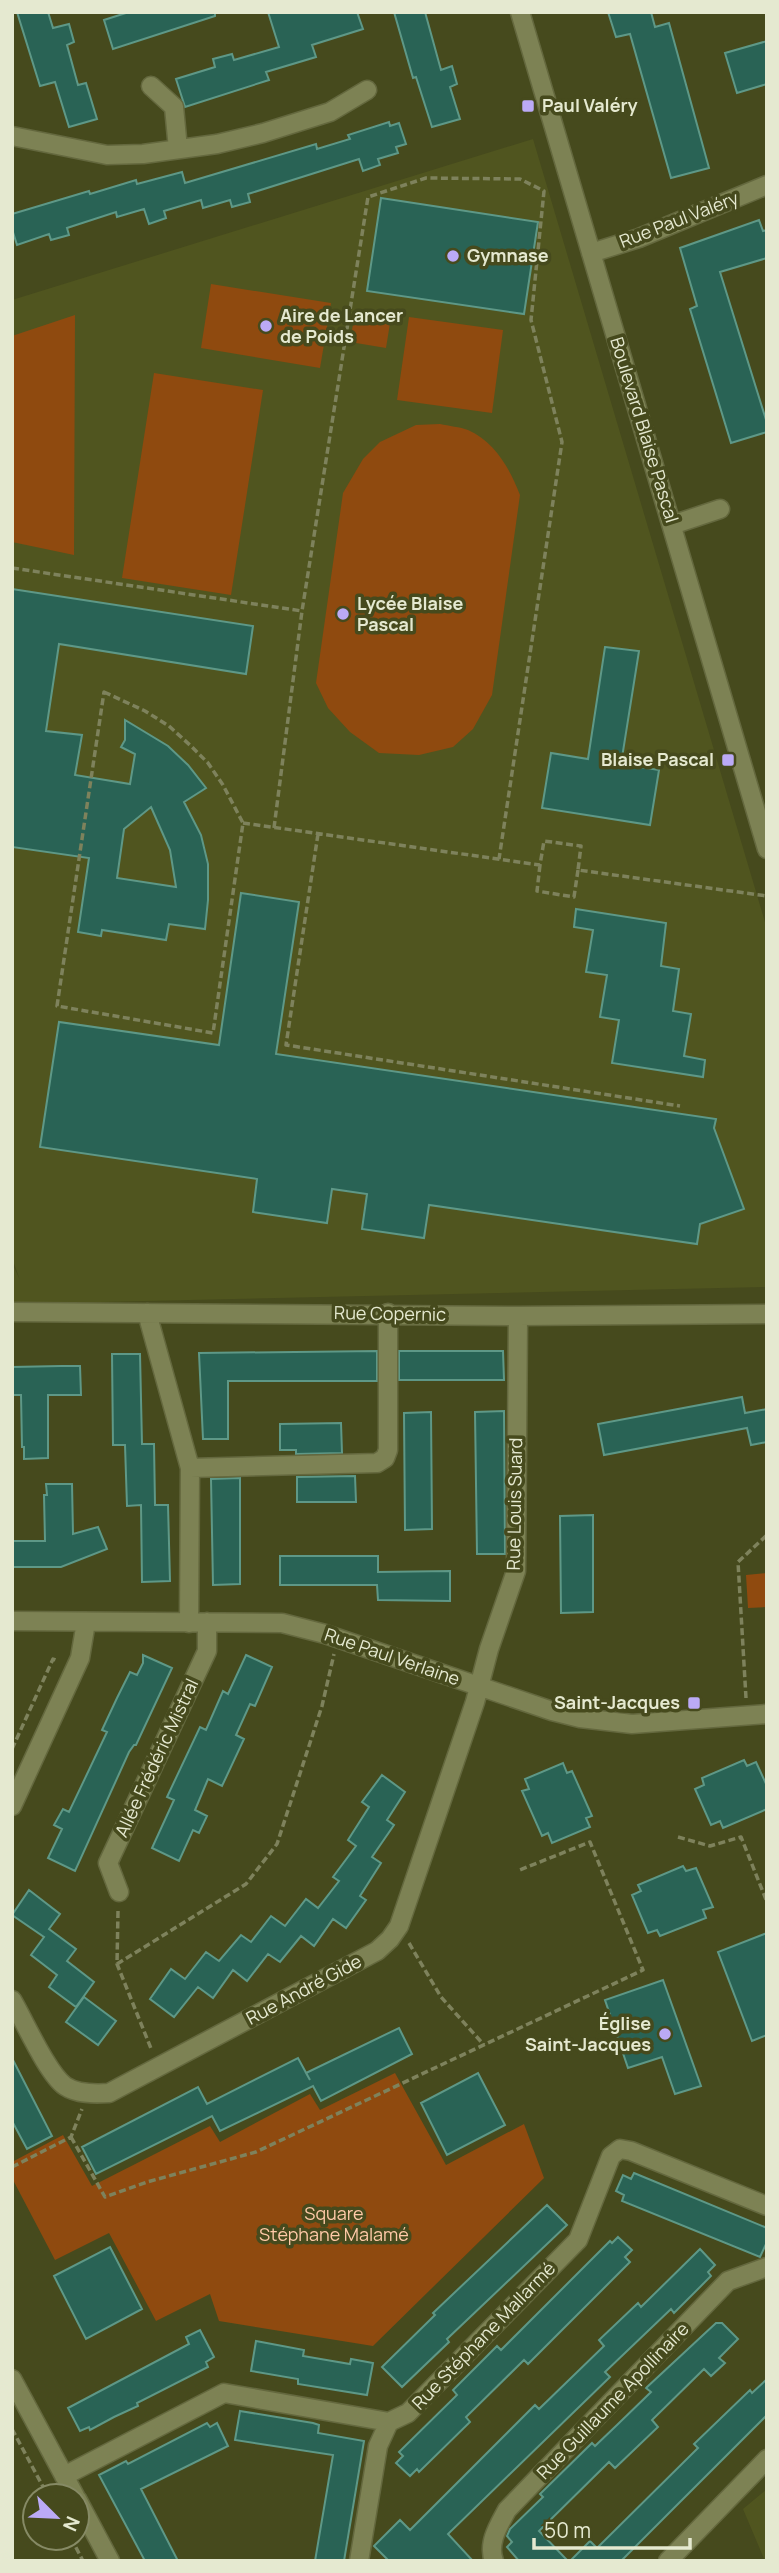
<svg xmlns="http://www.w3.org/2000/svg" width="779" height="2573" viewBox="0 0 779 2573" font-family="Manrope,sans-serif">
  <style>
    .built { fill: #50551f }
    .green { fill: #8f4a0f }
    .building { fill: #296355; stroke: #5e9887; stroke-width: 2; fill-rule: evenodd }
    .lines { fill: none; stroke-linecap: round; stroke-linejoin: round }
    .minor-casing { stroke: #64683e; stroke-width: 21 }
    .path { stroke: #7e825c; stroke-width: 3.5; stroke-dasharray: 7 3.5; stroke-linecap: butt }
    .minor { stroke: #7d8254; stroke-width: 18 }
    .poi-dot { fill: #bbaaf6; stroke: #464a1d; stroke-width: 2.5 }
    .labels { text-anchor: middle; stroke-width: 7; stroke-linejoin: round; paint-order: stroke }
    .poi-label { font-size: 18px; font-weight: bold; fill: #e5e9d0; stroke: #464a1d; text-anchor: start }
    .street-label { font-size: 18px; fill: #e5e9d0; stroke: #464a1d }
    .park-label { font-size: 18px; fill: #ffcaa8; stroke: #464a1d }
  </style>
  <rect width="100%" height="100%" fill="#464a1d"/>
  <!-- built -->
  <path class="built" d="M533 139 767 929V1287L12 1304V1263L20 1280 12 1258V300Z
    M767 2489V2561H765L743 2509Z"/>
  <!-- green -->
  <path class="green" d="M211 284 331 303 320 368 201 348Z
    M355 312 391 317 386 348 350 342Z
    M75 315 74 555 12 542V336Z
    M409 317 503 330 492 413 397 400Z
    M154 373 263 390 231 595 122 578Z
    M440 424C449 426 460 427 468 430 495 442 510 469 520 495L492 695 473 729 453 747 419 755 379 753 350 732 328 708 316 683 343 493 363 459 380 442 416 425Z
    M767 1573V1607L748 1608 746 1575Z
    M395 2073 446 2165 524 2124 544 2178 373 2346 219 2321 210 2294 156 2321 109 2233 55 2260 12 2178V2162L63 2135 92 2186 210 2126 220 2142 310 2094 320 2110Z"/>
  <!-- building -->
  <path class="building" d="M17 12H48L53 28 69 24 74 42 67 45 78 85 86 83 97 119 69 127 55 82 40 86Z
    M129 12H215V16L113 49 104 20Z
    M268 12H357L363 29 312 45 316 57 266 72 269 80 185 107 176 79 215 67 213 59 232 54 234 60 279 47Z
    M394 12H425L441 70 452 66 457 84 450 87 460 119 432 127 416 77 413 78Z
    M608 12H651L655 27 669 23 709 168 671 178 630 34 616 37Z
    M767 41V84L737 93 725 53Z
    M389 122 390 126 399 123 406 144 396 147 398 153 378 159 380 165 363 171 359 159 248 194 250 202 232 207 230 200 203 208 201 200 164 211 166 218 149 224 144 209 117 217 116 212 67 228 69 235 51 240 49 234 17 245 12 229V214L89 191 90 194 136 180 137 184 182 172 185 183 316 144 317 149 350 139 348 135Z
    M381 198 538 222 524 314 367 291Z
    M759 220 763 231 767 230V258L720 272 767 423V432L731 443 690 309 697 306 680 248Z
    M12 589 253 626 246 674 59 644 46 731 82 735 75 775 130 784 135 754 121 747 125 740V720L168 746 188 765 206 788 184 802 201 835 208 864V900L205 929 169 924 166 940 102 930 101 936 78 932 89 858 12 847ZM151 807 170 850 176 887 117 878 124 829Z
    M605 647 639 651 621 764 659 770 650 825 542 808 551 753 588 759Z
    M241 893 299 902 276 1054 716 1119 714 1128 744 1209 700 1224 697 1244 429 1205 424 1238 362 1229 367 1194 332 1189 327 1223 253 1212 257 1179 40 1147 59 1022 219 1045Z
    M576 909 666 923 661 966 679 969 673 1011 691 1014 684 1056 705 1060 703 1077 612 1063 619 1020 600 1017 607 975 586 972 593 930 574 927Z
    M377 1351V1381H228V1439H203L199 1353Z
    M399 1351H503L504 1380H399Z
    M112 1354H140L142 1444H154L155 1505H168L170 1581 142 1582 141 1505 127 1506 125 1445H113Z
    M61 1366H80L81 1395H48V1458L24 1459V1447H22L21 1395H12V1367Z
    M742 1397 745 1413 767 1409V1442L751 1445 747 1428 604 1455 598 1424Z
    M504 1411 505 1554H477L475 1412Z
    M431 1412 432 1529 405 1530 404 1413Z
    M341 1423 342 1453 296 1454V1450H280V1424Z
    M355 1476 356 1502H297V1477Z
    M240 1478V1584L213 1585 211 1479Z
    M46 1484H72L73 1534 98 1527 107 1549 61 1567H13V1541H45L44 1495H47Z
    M593 1515V1612L561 1613 560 1516Z
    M280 1556H378V1572L450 1571V1601L378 1600 377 1585H280Z
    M143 1655 172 1668 136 1745H134L129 1752 75 1871 48 1858 62 1829 54 1825 63 1809 69 1812 107 1732 102 1730 117 1698 130 1672 137 1675 143 1663Z
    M246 1655 272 1667 255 1706 250 1704 236 1735 244 1739 222 1786 208 1779 195 1810 207 1816 199 1833 193 1830 179 1861 152 1848 174 1800 167 1797 200 1727 206 1730 223 1691 228 1694Z
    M744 1760 747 1766 756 1762 767 1786V1809L723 1828 720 1821 711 1825 695 1789 704 1785 702 1778Z
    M563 1763 567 1773 572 1771 592 1816 586 1818 590 1827 552 1843 548 1833 542 1836 522 1791 529 1789 525 1779Z
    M382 1775 405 1792 387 1820 394 1825 372 1857 381 1863 360 1896 366 1900 346 1928 333 1919 314 1946 301 1936 280 1962 268 1954 247 1981 233 1970 213 1998 198 1987 174 2017 150 1999 171 1969 185 1979 206 1952 219 1961 241 1935 251 1942 271 1916 285 1926 306 1899 318 1908 339 1881 333 1877 356 1846 348 1840 369 1807 362 1802Z
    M683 1866 686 1871 696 1868 713 1907 703 1910 706 1918 660 1936 657 1930 648 1933 632 1895 641 1891 638 1885Z
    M29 1890 60 1914 49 1929 76 1949 67 1961 94 1982 76 2007 49 1987 57 1975 31 1955 44 1937 12 1915Z
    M767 1933V2035L752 2041 718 1952Z
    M663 1980 701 2086 675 2094 662 2057 628 2068 605 2000Z
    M84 1997 116 2021 98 2045 66 2022Z
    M399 2028 412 2054 321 2101 313 2086 220 2131 212 2116 96 2174 82 2147 198 2087 207 2104 298 2058 310 2080 306 2073Z
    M12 2058 52 2136 27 2149 12 2121Z
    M478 2073 505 2125 447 2155 421 2103Z
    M634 2173 767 2228V2242L760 2257 622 2201 624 2195 616 2191 623 2175 631 2179Z
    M547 2205 567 2225 447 2339 449 2342 402 2387 382 2367 435 2315 433 2313Z
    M618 2237 632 2250 625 2257 630 2262 528 2364 524 2360 466 2417 470 2422 419 2472 417 2469 410 2476 396 2463 403 2456 399 2452 457 2395 453 2390 497 2346 501 2350 610 2241 612 2243Z
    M110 2247 142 2309 86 2339 54 2276Z
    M700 2249 715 2265 708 2272 711 2276 674 2313 671 2309 605 2372 610 2377 448 2534 473 2561H389L374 2546 400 2520 410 2530 535 2405 539 2409 604 2346 599 2340 638 2303 641 2307Z
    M716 2323H722L738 2339 719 2358 725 2363 711 2376 704 2369 652 2420 658 2427 615 2468 609 2462 539 2531 568 2561H519L507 2547 512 2542 507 2536 510 2529 543 2497 540 2494 592 2443 595 2446 617 2425 651 2392 646 2388Z
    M200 2330 214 2357 206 2362 208 2367 137 2403 138 2406 114 2417 90 2430 89 2427 80 2431 68 2408 189 2344 186 2337Z
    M256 2341 304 2350 303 2356 350 2364 351 2359 373 2363 367 2395 298 2384V2379L251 2371Z
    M767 2379V2415L621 2561H570L590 2541 597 2548 698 2448 694 2444 750 2390 752 2393Z
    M240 2411 313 2423 319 2425 318 2433 364 2441 344 2561H315L333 2455 235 2440Z
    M207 2423 210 2427 217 2423 228 2446 141 2489 178 2561H145L99 2475 126 2461 128 2464Z"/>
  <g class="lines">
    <!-- minor casing -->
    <g class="minor-casing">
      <path id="minor" d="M520 12 767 849
        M151 86 174 107 178 149
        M12 136 107 155 143 154 217 144 263 133 330 112 367 90
        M591 253 639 238 767 185
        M672 525 720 509
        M12 1312 518 1316 767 1314
        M147 1313 190 1468 189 1623
        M190 1468 377 1463 385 1458 388 1450V1313
        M12 1621 282 1623 325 1634 552 1711 580 1718 632 1724 767 1714
        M12 1806 80 1658 86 1622
        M119 1892 108 1863 207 1651V1622
        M12 2000C24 2020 47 2073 65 2086 77 2094 94 2094 109 2093L377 1951 390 1939 399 1926 475 1702 489 1649 516 1571 518 1316
        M12 2379 75 2496
        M64 2476 224 2393 389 2422 408 2413 578 2240 611 2156 620 2149 631 2151 767 2206
        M77 2499 110 2561
        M359 2561 378 2446 389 2422
        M494 2561C487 2543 499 2525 507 2510L728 2281 767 2267
        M668 2561 767 2459"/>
    </g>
    <!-- path -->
    <path class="path" d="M12 568 302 611
      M104 692 145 711 169 726 192 747 208 763 223 785 243 823 213 1033 57 1006Z
      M243 823 540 865 544 841 581 846 578 870 767 896
      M274 828 302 611 368 197 426 178 520 179 544 191 531 320 562 442 499 859
      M318 834 286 1045 680 1106
      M540 865 537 891 574 897 578 870
      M746 1698 738 1562 767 1535
      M12 1749 53 1659 58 1661
      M678 1837 710 1846 741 1837 767 1902
      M118 1911 117 1964 152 2051
      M409 1943 441 1997 484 2045
      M117 1964 246 1884 277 1844 322 1706 334 1654
      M71 2137 105 2197 147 2182 256 2152 643 1970 590 1842 517 1871
      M12 2167 71 2137 82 2109
      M12 2429 48 2496
      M71 2538 83 2561"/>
    <!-- minor -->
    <use href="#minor" class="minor"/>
  </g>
  <!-- markers -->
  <g class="poi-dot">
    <rect x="521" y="99" width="14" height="14" rx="3.5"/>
    <circle cx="453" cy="256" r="7"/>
    <circle cx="266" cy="326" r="7"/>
    <circle cx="343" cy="614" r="7"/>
    <rect x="721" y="753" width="14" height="14" rx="3.5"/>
    <rect x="687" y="1696" width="14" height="14" rx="3.5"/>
    <circle cx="665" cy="2034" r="7"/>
  </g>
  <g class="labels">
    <!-- poi labels -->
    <g class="poi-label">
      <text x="542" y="112">Paul Valéry</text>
      <text x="467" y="262">Gymnase</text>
      <text x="280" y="322">Aire de Lancer<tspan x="280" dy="21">de Poids</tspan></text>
      <text x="357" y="610">Lycée Blaise<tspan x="357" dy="21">Pascal</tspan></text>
      <text x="714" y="766" text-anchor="end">Blaise Pascal</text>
      <text x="680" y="1709" text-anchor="end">Saint-Jacques</text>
      <text x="651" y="2030" text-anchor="end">Église<tspan x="651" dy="21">Saint-Jacques</tspan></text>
    </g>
    <!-- street labels -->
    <g class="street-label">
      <text transform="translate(679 220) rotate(-21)" y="6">Rue Paul Valéry</text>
      <text transform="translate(644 430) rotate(73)" y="6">Boulevard Blaise Pascal</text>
      <text transform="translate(390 1314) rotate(1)" y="6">Rue Copernic</text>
      <text transform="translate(515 1504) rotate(-89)" y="6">Rue Louis Suard</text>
      <text transform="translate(392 1657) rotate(19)" y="6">Rue Paul Verlaine</text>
      <text transform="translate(157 1758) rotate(-65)" y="6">Allée Frédéric Mistral</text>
      <text transform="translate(304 1990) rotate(-28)" y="6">Rue André Gide</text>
      <text transform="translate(484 2336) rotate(-46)" y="6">Rue Stéphane Mallarmé</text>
      <text transform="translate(613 2401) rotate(-46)" y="6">Rue Guillaume Apollinaire</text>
    </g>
    <!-- park labels -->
    <g class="park-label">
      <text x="334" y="2220">Square<tspan x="334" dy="21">Stéphane Malamé</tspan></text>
    </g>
  </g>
  <!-- border -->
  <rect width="779" height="2573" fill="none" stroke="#e5e9d0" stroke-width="28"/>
  <!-- north arrow -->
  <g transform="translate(56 2517) rotate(114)"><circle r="33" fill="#464a1d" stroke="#868a65" stroke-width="2"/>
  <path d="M0-5L12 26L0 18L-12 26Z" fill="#bbaaf6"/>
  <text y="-10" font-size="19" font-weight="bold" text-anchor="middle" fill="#e5e9d0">N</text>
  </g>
  <!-- scale -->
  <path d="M534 2538v10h156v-10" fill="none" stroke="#e5e9d0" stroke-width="3.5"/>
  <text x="544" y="2538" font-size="21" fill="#e5e9d0" stroke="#464a1d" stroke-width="5" paint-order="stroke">50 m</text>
</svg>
